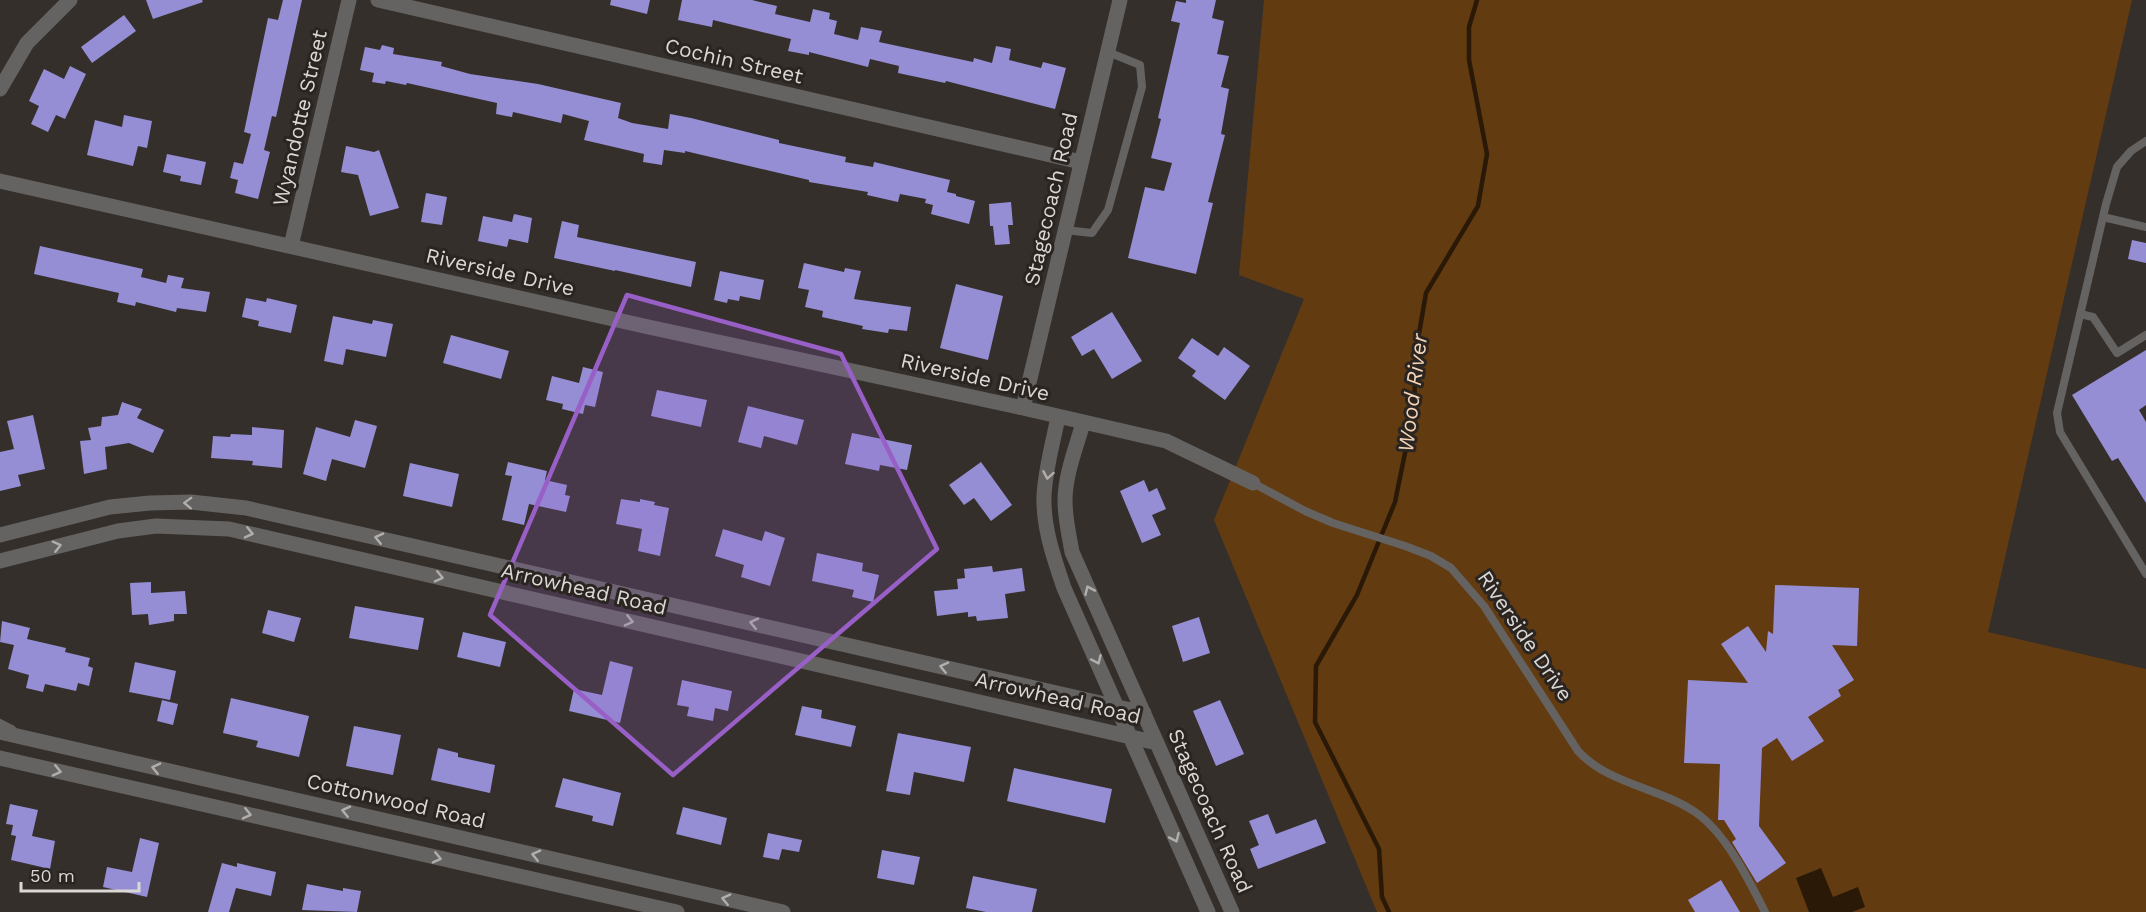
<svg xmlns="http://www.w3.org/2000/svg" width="2146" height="912" viewBox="0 0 2146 912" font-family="'Work Sans',sans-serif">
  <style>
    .green { fill: #633b11 }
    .water { fill: #2b1907 }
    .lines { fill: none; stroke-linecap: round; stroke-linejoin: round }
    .stream { stroke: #2b1907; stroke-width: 4.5 }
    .building { fill: #958ed4 }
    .lane { stroke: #656361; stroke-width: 8 }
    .street { stroke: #656361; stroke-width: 15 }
    .oneway { stroke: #b1aeac }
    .marked { fill: #985fc6; fill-opacity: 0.2; stroke: #985fc6; stroke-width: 4.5; stroke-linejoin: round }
    .labels { text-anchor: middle; stroke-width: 6; stroke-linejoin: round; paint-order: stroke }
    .street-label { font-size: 21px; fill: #dad7d5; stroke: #2a2521 }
    .water-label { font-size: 22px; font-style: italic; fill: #f4d3b7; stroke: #2a2521 }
  </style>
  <rect width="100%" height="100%" fill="#342f2b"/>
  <!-- green -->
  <path class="green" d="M1264 0H2132L1988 632 2146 669V912H1377L1214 520 1304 299 1239 275Z"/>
  <!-- water -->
  <path class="water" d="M1821 868 1833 897 1858 887 1865 907 1852 912H1809L1796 878Z"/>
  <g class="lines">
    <!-- stream -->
    <path class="stream" d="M1389 912 1382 897 1379 849 1315 722 1316 666 1357 595 1395 502 1414 409 1416 351 1426 293 1478 206 1487 154 1469 60V27L1477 0"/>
  </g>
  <!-- building -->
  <path class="building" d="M146 0H202L203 2 153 19Z
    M283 0H302L276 117 272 116 264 150 270 152 258 199 235 193 238 180 230 178 234 162 243 164 251 134 244 132 268 18 278 20Z
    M611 0H650L647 14 610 5Z
    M682 0H752L777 6 775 14 810 22 813 9 830 13 829 19 837 21 834 34 858 40 861 27 882 31 879 42 973 62 974 58 992 63 996 46 1011 49 1009 60 1041 68 1043 62 1066 68 1055 109 946 81 945 83 898 73 899 66 870 59 868 67 809 52V55L788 51 791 39 713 20 712 27 678 20Z
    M1186 0H1216L1212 18 1224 21 1217 54 1229 56 1221 87 1229 89 1221 134 1225 135 1208 202 1213 203 1196 274 1128 258 1145 187 1164 191 1172 163 1151 158 1161 119 1158 118 1180 23 1171 21 1176 1 1186 3Z
    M124 15 136 31 92 63 81 47Z
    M382 45 394 48 393 54 442 62 441 66 470 74 538 84 621 103 618 118 632 123 668 129 670 114 691 118 779 140V143L846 157 845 162 873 167 874 162 950 180 947 192 956 194V196L975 201 969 224 931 214 933 205 925 203 926 199 900 194 898 202 867 195 868 192 809 182V180L685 151V153L664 150 662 165 643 162 644 154 584 140 589 121 563 114 561 123 513 112 512 117 496 114 497 103 407 83 406 85 386 81 385 84 372 82 374 73 360 70 365 47 380 50Z
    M70 66 86 74 65 119 56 115 48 132 31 124 39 106 29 101 44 69 64 79Z
    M124 115 152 121 147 148 138 146 133 166 87 155 95 120 122 127Z
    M346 146 374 152 379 150 399 208 370 216 358 175 341 172Z
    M167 154 206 162 201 185 180 181 181 176 163 172Z
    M426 193 447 197 442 225 421 222Z
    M1011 202 1013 225H1008L1010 244 995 245 993 226H990L989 204Z
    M514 214 532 218 528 243 509 239 507 247 478 241 483 216 512 222Z
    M562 221 579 225 577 237 696 262 691 287 615 270V271L554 258Z
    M2132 240 2146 243V263L2128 259Z
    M40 246 143 269 141 277 166 283 168 275 184 278 181 288 210 292 206 312 177 308 176 312 136 302 135 306 117 302 119 293 34 274Z
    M804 263 844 272 845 268 861 271 854 299 911 307 907 331 889 329 888 333 862 329 863 326 822 317 823 311 805 307 809 290 798 288Z
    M720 271 764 280 760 300 740 296 739 301 728 299 727 303 714 300Z
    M956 284 1003 296 988 360 940 348Z
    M246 298 266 302 267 298 297 305 291 333 258 326 259 321 242 317Z
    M1112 312 1142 361 1112 379 1094 349 1082 356 1071 337Z
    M333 316 372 324 373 320 393 324 386 357 346 349 343 365 324 361Z
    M451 335 509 351 501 379 443 363Z
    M1192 338 1218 356 1224 347 1250 366 1225 400 1192 376 1196 371 1178 358Z
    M2146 350V405L2139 410 2146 422V503L2118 458 2112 461 2072 395Z
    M583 367 603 372 595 407 585 405 583 414 562 409 563 404 546 400 552 376 579 383Z
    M657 390 707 400 701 427 651 416Z
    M122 402 142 409 137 418 164 430 153 453 129 443 105 447 107 469 84 474 80 441 91 440 88 428 101 426 102 417 118 415Z
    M748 406 804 420 797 445 764 436 761 448 738 442Z
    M33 415 45 469 18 475 21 486 0 491V452L14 449 7 421Z
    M355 420 377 426 365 468 332 459 326 481 303 474 316 427 350 437Z
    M252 427 284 430 282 468 252 465 253 461 211 458 213 436 230 437 231 434 252 435Z
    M852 433 912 445 907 470 880 465 879 471 845 464Z
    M508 462 547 471 545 480 567 485 565 495 570 496 566 512 529 504 524 525 502 520 512 476 505 475Z
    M981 462 1012 505 991 521 974 498 964 505 949 485Z
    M410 463 459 474 452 507 403 496Z
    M1144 480 1149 492 1157 488 1166 509 1152 515 1161 535 1142 543 1120 491Z
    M621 499 640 502V499L655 502 654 505 669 508 660 556 638 551 642 529 616 524Z
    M723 529 762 541 765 531 785 538 770 586 741 577 744 565 715 556Z
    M817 553 863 563 862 571 879 575 873 602 852 597 854 590 812 581Z
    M992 566 993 572 1022 568 1025 591 1005 594 1008 618 977 621 976 616 968 617V612L937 616 934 591 958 589 957 579 965 578 964 569Z
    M151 582V593L185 591 187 614H174V621L149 625 148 614 132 615 130 583Z
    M1775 585 1859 588 1857 646 1832 645 1854 680 1838 690 1841 696 1808 717 1824 741 1792 761 1777 738 1762 748 1759 826 1786 863 1757 883 1732 842 1736 839 1724 820H1718L1720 764 1684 763 1688 680 1748 683 1721 644 1748 626 1766 652 1768 631 1773 634Z
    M355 606 424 618 418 650 349 638Z
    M268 610 301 618 294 642 262 633Z
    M1199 617 1210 653 1183 662 1172 626Z
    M2 621 30 628 27 639 66 648 65 652 90 658 88 666 93 668 89 686 78 683 76 691 45 684 43 692 26 688 29 675 8 669 14 645 0 642Z
    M463 632 506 642 500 667 457 657Z
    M610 661 633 667 620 723 569 711 574 689 602 695Z
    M135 662 176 671 170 700 129 692Z
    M682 680 732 691 728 711 715 708 713 721 687 716 689 707 677 705Z
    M231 698 309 716 299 757 256 747 258 741 223 733Z
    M162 700 178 704 173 725 157 721Z
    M1220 700 1244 754 1216 766 1193 711Z
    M802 706 822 710 821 718 856 726 851 747 795 735Z
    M354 726 401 735 393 775 346 766Z
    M898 733 971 747 964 782 914 772 910 795 886 791Z
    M438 748 458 753V757L495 765 490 793 431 780Z
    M1014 768 1112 789 1105 823 1007 801Z
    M563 778 621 793 613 826 592 821 593 816 555 807Z
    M10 804 38 810 32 836 55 841 50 869 11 860 16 836 11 835 13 825 6 824Z
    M683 807 727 818 721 845 676 834Z
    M1268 814 1276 834 1316 819 1326 843 1258 869 1250 849 1259 845 1249 821Z
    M768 833 802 840 799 852 782 849 779 860 763 857Z
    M140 838 159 843 147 897 103 887 107 867 132 872Z
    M882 850 920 857 914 885 877 878Z
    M222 863 237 867V863L276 872 271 896 236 888 229 912H208Z
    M973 876 1037 889 1032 912H986L966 908Z
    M1721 880 1740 912H1695L1688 900Z
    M307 884 343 891V888L361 891 357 912 302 910Z"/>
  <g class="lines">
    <!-- lane -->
    <path class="lane" d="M2146 141 2131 151 2117 167 2106 204 2057 413 2060 432 2146 574
      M2103 217 2146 227
      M1065 230 1092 233 1108 210 1142 87 1140 65 1108 52
      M2080 314 2093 317 2117 353 2146 335
      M1253 483 1305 511 1333 523 1405 546 1431 556 1451 568 1484 606 1578 751C1608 784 1658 787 1695 812 1725 832 1749 880 1765 912
      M0 723 12 729"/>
    <!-- street -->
    <path class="street" d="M378 0 1081 162
      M0 89 27 43 70 0
      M0 181 644 326 1023 408 1166 441 1253 483
      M291 246 349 0
      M1023 408 1120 0
      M1058 417C1053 443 1045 470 1044 496 1043 528 1054 558 1064 588L1208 912
      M1083 423C1076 448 1065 475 1065 501 1065 518 1069 535 1072 552L1232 912
      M0 535 110 507 150 503 191 502 246 508 1144 713
      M0 561 118 531 156 526 229 529 1157 743
      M0 732 783 912
      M0 758 677 912"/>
  </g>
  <!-- one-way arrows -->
  <defs><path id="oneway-chevron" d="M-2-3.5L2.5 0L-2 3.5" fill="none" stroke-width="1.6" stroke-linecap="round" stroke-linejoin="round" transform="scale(1.5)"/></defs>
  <g class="oneway">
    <use href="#oneway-chevron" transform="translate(1048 475) rotate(100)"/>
    <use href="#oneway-chevron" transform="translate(188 503) rotate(-178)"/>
    <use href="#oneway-chevron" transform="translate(249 533) rotate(13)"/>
    <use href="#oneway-chevron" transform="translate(379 538) rotate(-167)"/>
    <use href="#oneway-chevron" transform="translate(57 546) rotate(-14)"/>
    <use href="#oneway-chevron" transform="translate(439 577) rotate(13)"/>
    <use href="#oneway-chevron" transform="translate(1089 590) rotate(-114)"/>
    <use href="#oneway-chevron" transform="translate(629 621) rotate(13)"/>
    <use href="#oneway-chevron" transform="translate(754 623) rotate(-167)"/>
    <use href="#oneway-chevron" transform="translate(1097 660) rotate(66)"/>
    <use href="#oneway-chevron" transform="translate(944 667) rotate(-167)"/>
    <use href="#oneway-chevron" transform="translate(156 768) rotate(-167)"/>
    <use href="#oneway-chevron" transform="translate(57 771) rotate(13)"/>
    <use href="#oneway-chevron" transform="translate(346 811) rotate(-167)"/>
    <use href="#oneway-chevron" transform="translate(247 814) rotate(13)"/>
    <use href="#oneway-chevron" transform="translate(1175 838) rotate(66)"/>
    <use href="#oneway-chevron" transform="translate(536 855) rotate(-167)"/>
    <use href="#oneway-chevron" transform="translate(437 858) rotate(13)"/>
    <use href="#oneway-chevron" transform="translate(726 899) rotate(-167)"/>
  </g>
  <!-- marked area -->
  <path class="marked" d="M627 295 841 354 937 549 673 775 490 615Z"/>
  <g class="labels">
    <!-- street labels -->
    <g class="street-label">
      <text transform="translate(734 61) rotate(13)" y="7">Cochin Street</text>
      <text transform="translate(300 118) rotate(-77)" y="7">Wyandotte Street</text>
      <text transform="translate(1051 199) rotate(-77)" y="7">Stagecoach Road</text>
      <text transform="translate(500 272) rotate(13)" y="7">Riverside Drive</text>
      <text transform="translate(975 377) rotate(13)" y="7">Riverside Drive</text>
      <text transform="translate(584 589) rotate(13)" y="7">Arrowhead Road</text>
      <text transform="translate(1525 636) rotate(56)" y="7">Riverside Drive</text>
      <text transform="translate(1058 698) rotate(13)" y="7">Arrowhead Road</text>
      <text transform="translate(396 801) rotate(13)" y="7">Cottonwood Road</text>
      <text transform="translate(1210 811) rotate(66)" y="7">Stagecoach Road</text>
    </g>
    <!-- water labels -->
    <g class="water-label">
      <text transform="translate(1412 393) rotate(-83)" y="8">Wood River</text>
    </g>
  </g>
  <!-- scale -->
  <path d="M21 882v9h118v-9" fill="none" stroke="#dad7d5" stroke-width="3"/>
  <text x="30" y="882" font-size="18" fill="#dad7d5" stroke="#2a2521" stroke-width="4.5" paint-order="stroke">50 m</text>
</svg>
